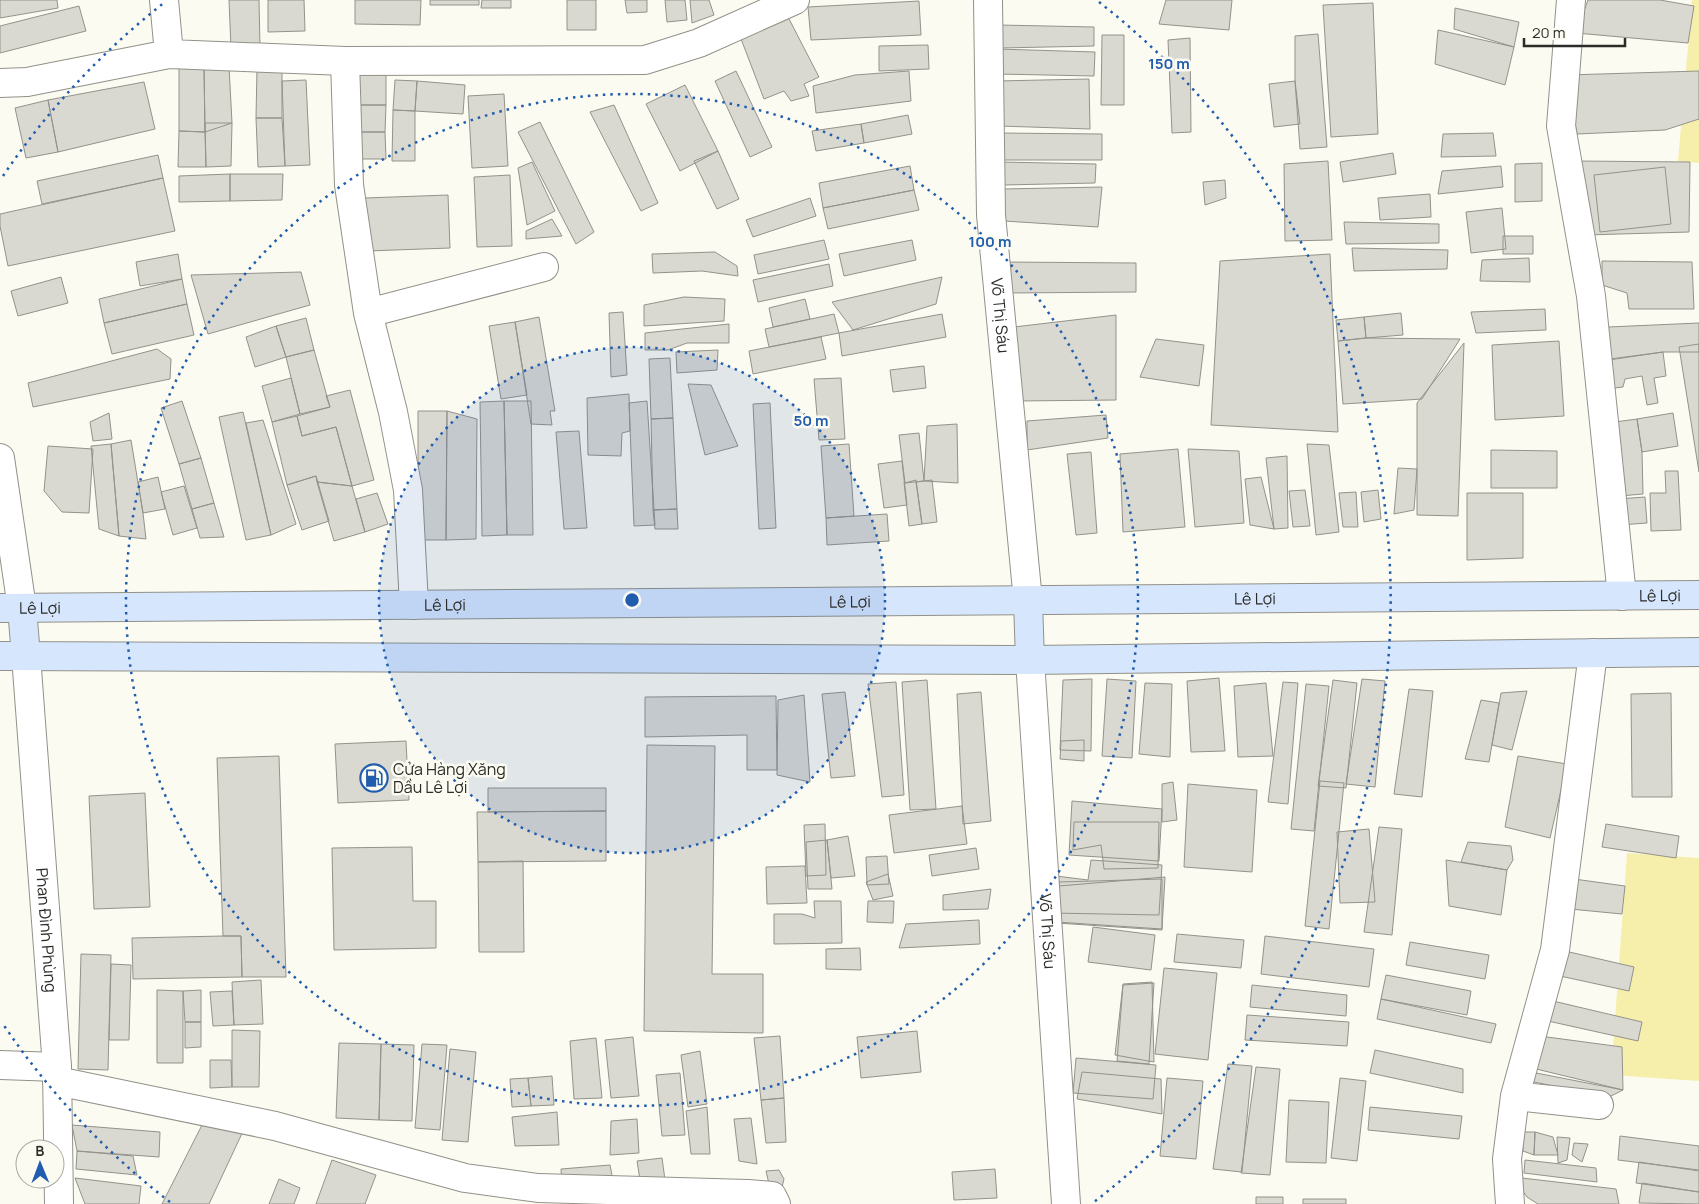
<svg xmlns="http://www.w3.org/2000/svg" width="1699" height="1204" viewBox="0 0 1699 1204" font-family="Manrope,sans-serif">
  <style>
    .green { fill: #f6efac }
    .building { fill: #dad9d1; stroke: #93928b }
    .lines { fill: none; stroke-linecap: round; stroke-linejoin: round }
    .minor-casing { stroke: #929189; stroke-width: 30 }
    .tertiary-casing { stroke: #929189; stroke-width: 30 }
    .secondary-casing { stroke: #929189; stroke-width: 30 }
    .minor { stroke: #fff; stroke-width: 28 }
    .tertiary { stroke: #fff; stroke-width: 28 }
    .secondary { stroke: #d6e6fd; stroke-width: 28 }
    .ring { fill: none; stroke: #205dae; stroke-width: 2.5; stroke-dasharray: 2.5 5 }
    .labels { text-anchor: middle; stroke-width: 5; stroke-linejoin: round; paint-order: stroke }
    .street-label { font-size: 16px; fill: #2b2b28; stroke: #fcfbf2 }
    .poi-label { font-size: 16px; fill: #2b2b28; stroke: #fcfbf2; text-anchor: start }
    .centre { fill: #205dae; stroke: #fcfbf2; stroke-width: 2.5 }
    .ring-label { font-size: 15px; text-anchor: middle; font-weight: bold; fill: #205dae; stroke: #fcfbf2; stroke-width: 5; stroke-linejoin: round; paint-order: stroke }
  </style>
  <rect width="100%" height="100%" fill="#fcfbf2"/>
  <!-- green -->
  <path class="green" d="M1692 0H1699V163L1678 161Z
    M1627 853 1699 858V1081L1611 1075Z"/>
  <!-- building -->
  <path class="building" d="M0 0H57L58 8 0 18Z
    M229 0H259L260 47 231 48Z
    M268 0H304L305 31 268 32Z
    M355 0H421L420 25 355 24Z
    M430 0H479V5H430Z
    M482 0H511V8H481Z
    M567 0H596V30H567Z
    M625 0H647V12L627 13Z
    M665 0H685L687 20 667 22Z
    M690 0H709L714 15 692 23Z
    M1166 0H1232L1229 30 1159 24Z
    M1588 0H1660L1694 6 1688 43 1576 33Z
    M919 1 921 35 811 40 808 7Z
    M1373 3 1378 134 1331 137 1323 5Z
    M79 6 86 31 0 53V26Z
    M1455 8 1519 22 1514 47 1454 29Z
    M788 17 819 77 804 84 809 96 791 101 784 91 764 99 738 31Z
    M999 25 1094 27V46L1001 48Z
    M1438 30 1514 47 1505 85 1435 64Z
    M1318 34 1327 147 1300 149 1295 81V36Z
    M1102 35H1124V105H1101Z
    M1190 38 1191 132 1172 133 1168 40Z
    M928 45 929 69 879 71V46Z
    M997 49 1095 52 1094 76 997 74Z
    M204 66 205 132 179 131V67Z
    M204 66H229L232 123 205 132Z
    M257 68H282V118H256Z
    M736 71 772 147 750 157 715 81Z
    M909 71 911 101 816 113 813 86 855 75Z
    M1699 71V119L1665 130 1577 134 1567 75Z
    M356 74H386V105H356Z
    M1089 79 1090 129 999 126 997 81Z
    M306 80 310 165 285 166 282 81Z
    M395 80 417 81 415 111 393 110Z
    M417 81 465 85 463 114 415 111Z
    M1295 81 1300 124 1274 127 1269 84Z
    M144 82 155 129 58 152 48 100Z
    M685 85 718 151 680 171 646 104Z
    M504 94 508 166 472 168 468 96Z
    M48 100 58 152 26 158 15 108Z
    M356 105H386L385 132H356Z
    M614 105 658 203 641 211 590 112Z
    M393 110 415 111V161H392Z
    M908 115 912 134 864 143 861 124Z
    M256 118H282L285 166 258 167Z
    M540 122 594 232 576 244 518 132Z
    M205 123H232L231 166 206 167Z
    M861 124 864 143 816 151 812 131Z
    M179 131 205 132 206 167H178Z
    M356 132H385L386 159H357Z
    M998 133 1102 134V160H998Z
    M1493 133 1496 156 1441 157 1443 134Z
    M718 151 739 199 717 209 694 161Z
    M1393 153 1396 174 1343 182 1340 162Z
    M158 155 163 178 42 204 37 181Z
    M1328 161 1332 240 1285 241 1284 164Z
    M1577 161 1690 162 1689 232 1585 235Z
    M532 162 555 211 527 225 518 168Z
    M1000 162 1096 164 1095 183 1003 185Z
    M1542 163V201L1515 202V164Z
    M910 166 914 190 823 208 819 183Z
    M1501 166 1503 187 1438 194 1442 171Z
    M1665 167 1671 224 1600 232 1594 175Z
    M230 174V201L179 202V176Z
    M230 174H283L282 200 230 201Z
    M510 175 512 246 477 247 474 177Z
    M163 178 175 231 8 266 0 226V214Z
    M1225 180 1226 198 1205 205 1203 182Z
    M1102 187 1098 227 1004 221 1003 189Z
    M914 190 919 210 828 229 823 208Z
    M1430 194 1431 217 1380 220 1378 198Z
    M448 195 450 248 367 251 365 198Z
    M810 198 816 216 753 237 746 220Z
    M1502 208 1506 249 1471 253 1466 212Z
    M552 219 562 236 526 239V231Z
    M1344 222 1439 224V243L1346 244Z
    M1503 236H1533V254H1503Z
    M824 240 829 259 758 274 754 255Z
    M912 240 916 260 844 276 839 254Z
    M1352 248 1448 250 1447 269 1354 271Z
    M715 252 737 266 738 276 702 271 653 273 652 254Z
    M178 254 182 279 140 286 136 262Z
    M1330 254 1338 432 1211 425 1220 261Z
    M1529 258 1530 282 1480 281 1482 260Z
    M1602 261 1692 262 1694 309H1629L1627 293 1602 285Z
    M1004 262 1136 263V292L1009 293Z
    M829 264 833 286 758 302 753 280Z
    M301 272 310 305 208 334 191 275Z
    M61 277 68 303 18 316 11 291Z
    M942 277 936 304 853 330 832 302Z
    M182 279 187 304 104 323 99 299Z
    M684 297 725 299 724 321 644 326V305Z
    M805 299 810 319 773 327 769 308Z
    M187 304 194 335 112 354 104 323Z
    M1545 309 1546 330 1476 333 1471 312Z
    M623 312 627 375 611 377 609 313Z
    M1401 313 1403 335 1366 338 1364 317Z
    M834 314 839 333 769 347 765 329Z
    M942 314 946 337 842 356 839 333Z
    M1116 315V400L1015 401 1014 327Z
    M539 317 555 411H550L552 425 531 424 515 322Z
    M1364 317 1366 338 1338 341 1336 320Z
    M306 318 314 350 286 357 276 326Z
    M515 322 527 395 501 399 489 326Z
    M1699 323V352H1663L1610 359 1608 327Z
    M729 324V343H687L668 350H645V333Z
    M276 326 286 357 255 367 246 337Z
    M821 337 826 359 753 374 749 351Z
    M1366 338 1460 339 1422 399 1343 404 1338 341Z
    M1156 339 1204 345 1199 386 1140 377Z
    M1559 341 1564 416 1495 420 1492 345Z
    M1464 343 1458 516 1417 515V403Z
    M1699 344V472L1679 347Z
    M157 349 171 359 170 379 33 407 28 383Z
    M314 350 330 407 300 414 286 357Z
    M718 350 717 370 677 373 676 352Z
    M1663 352 1666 376 1654 378 1658 403 1647 405 1642 376 1625 379 1623 387 1606 389 1602 361Z
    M670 358 673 418 651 419 649 359Z
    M924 366 926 388 893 392 890 370Z
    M291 378 300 414 272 422 262 386Z
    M841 378 845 439 819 440 814 379Z
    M688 384 711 385 738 446 705 455Z
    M350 390 374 480 352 486 336 427 302 436 297 416 330 407 326 396Z
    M629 394 630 431 622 433 621 456 588 455 587 398Z
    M182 401 201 458 179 464 161 408Z
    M504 401H531L533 535H507Z
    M504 401 507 535 482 536 480 402Z
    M647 401 655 525 634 526 629 403Z
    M770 403 776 528 759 529 753 404Z
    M418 411H447L446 540H418Z
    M447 411 477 419 476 539 446 540Z
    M243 412 271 535 246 540 219 417Z
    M109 413 112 439 93 441 90 422Z
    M1673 413 1678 446 1642 452 1637 419Z
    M1106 415 1108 438 1027 450V421Z
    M297 416 302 436 336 427 352 486 317 482 316 476 287 485 272 422Z
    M673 418 677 509 653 510 651 419Z
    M1637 419 1642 452 1643 494 1620 496 1615 422Z
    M263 420 296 524 271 535 246 423Z
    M957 424 958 483 924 481 927 426Z
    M579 431 587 528 564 529 556 432Z
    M919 433 924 481 905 483 899 435Z
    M131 440 143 513 146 539 119 536 111 444Z
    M111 444 119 536 99 529 91 446Z
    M849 444 854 516 826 518 821 446Z
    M1307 444 1329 445 1339 532 1316 535Z
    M48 446 93 449 89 513 62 512 44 491Z
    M1178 449 1185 527 1123 532 1120 454Z
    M1188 449 1239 451 1244 523 1195 527Z
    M1491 450 1557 451V488H1491Z
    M1091 452 1097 533 1076 535 1067 454Z
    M1287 456 1288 528 1274 529 1266 458Z
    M201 458 214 503 192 509 179 464Z
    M902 461 907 505 884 508 878 464Z
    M1398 468 1417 469 1414 510 1394 514Z
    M1665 471H1678L1681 530 1651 531 1650 493H1666Z
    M316 476 329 521 302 530 287 485Z
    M158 477 165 509 143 513 138 482Z
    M1261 477 1274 529 1250 525 1245 479Z
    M916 480 922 524 909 526 904 482 905 483Z
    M932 480 937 522 922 524 916 482Z
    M317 482 352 486 365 532 334 541Z
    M184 486 197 528 173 535 161 492Z
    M1305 490 1310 526 1293 527 1289 491Z
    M1378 490 1381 519 1364 522 1361 492Z
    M1356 492 1358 527H1343L1339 493Z
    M377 493 388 524 365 532 356 499Z
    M1467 493H1523V558L1467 560Z
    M1645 497 1647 523 1620 525 1617 499Z
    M214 503 224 537 200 538 192 509Z
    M677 509 678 529H655L653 510Z
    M887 514 889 541 827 545 826 518Z
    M1219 678 1225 751 1191 752 1187 681Z
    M1092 679 1091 751 1060 750 1063 680Z
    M1107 679 1136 681 1132 758 1102 756Z
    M1362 679 1385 681 1375 787 1346 784Z
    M927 680 936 809 910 810 902 682Z
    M1333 680 1357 683 1346 788 1318 786Z
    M896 682 904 795 882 797 868 684Z
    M1283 682 1298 683 1288 804 1268 802Z
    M1145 683 1172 684 1170 757 1139 754Z
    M1266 683 1273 756 1238 757 1234 686Z
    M1306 684 1329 686 1314 831 1291 829Z
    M1409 689 1433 691 1422 797 1394 794Z
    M1527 691 1512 750 1492 745 1501 693Z
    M845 692 855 776 831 778 822 694Z
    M981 692 991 821 963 824 957 694Z
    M1671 693 1672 797H1632L1631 694Z
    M804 695 810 782 777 775 778 700Z
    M776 696 777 770H747V735L645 737V697Z
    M1481 700 1499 703 1489 762 1465 759Z
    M1084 740V761L1060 759 1061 741Z
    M406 741 409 800 338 803 335 744Z
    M647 745 715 746 712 974H763V1033L644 1031Z
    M279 756 286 977H242L241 936H223L217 758Z
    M1518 756 1567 764 1550 838 1505 827Z
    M1320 781 1344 783 1329 929 1305 926Z
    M1173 782 1177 820 1162 822V784Z
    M1188 784 1257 790 1252 872 1184 867Z
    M488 788H606V811L488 812Z
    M145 793 150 907 94 909 89 796Z
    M1072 801 1162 809 1159 861 1069 855Z
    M962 806 967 844 894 853 889 815Z
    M606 811V861L478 862 477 812Z
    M1074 822H1159L1158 868 1104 869 1101 845 1073 850Z
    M825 824 826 875 806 876 804 825Z
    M1606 824 1679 836 1676 858 1602 847Z
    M1379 827 1402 829 1392 935 1364 932Z
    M1369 829 1375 902 1340 903 1337 832Z
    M848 836 855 876 831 878 827 840Z
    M827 840 832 889H808L806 842Z
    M1468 842 1511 846 1513 860 1507 870 1461 862Z
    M412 847 413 901H436V948L334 950 332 848Z
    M976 848 979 869 932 876 929 855Z
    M887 856 889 884 867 885 866 857Z
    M1091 860 1162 865 1159 915 1050 913 1048 875 1088 880Z
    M1446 860 1507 870 1501 915 1449 906Z
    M523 861 524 952H479L478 862Z
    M805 866 807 903 767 904 766 867Z
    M888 874 893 896 873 900 866 882Z
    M1165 877 1162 929 1056 922 1059 886Z
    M1162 879V930L1057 923 1059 882Z
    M1574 879 1625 886 1622 914 1570 909Z
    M991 889 988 909 943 910V895Z
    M814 901H841L842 943 774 944V914H802L815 918Z
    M868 901H894L893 923 867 922Z
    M979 920 980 944 899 948 906 924Z
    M1093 927 1155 935 1151 970 1088 962Z
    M1177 934 1244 940 1241 968 1174 962Z
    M223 936H241L242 977 133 979 132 938Z
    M1265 936 1374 949 1369 987 1261 974Z
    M1410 942 1489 955 1485 979 1406 965Z
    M860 948 861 970 826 969V949Z
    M1565 951 1634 967 1629 991 1560 976Z
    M81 954 111 955 108 1070 78 1069Z
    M111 964 131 965 129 1040H109Z
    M1164 968 1217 973 1208 1060 1155 1054Z
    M1386 975 1471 991 1467 1015 1381 999Z
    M261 980 263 1024 234 1025 232 982Z
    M1152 982 1154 1062 1115 1055 1123 984Z
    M1154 983 1149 1064 1117 1061 1123 985Z
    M1252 985 1347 995 1346 1016 1250 1007Z
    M157 990 183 991V1063H157Z
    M201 990V1022H185L183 991Z
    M232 991 234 1025 213 1026 210 992Z
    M1381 999 1496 1024 1491 1043 1377 1019Z
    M1553 1001 1642 1022 1638 1041 1548 1021Z
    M1247 1015 1349 1022 1347 1046 1245 1040Z
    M185 1022H201V1047L185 1048Z
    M232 1030 260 1031 259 1087H232Z
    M917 1031 921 1072 861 1078 857 1037Z
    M1532 1035 1622 1047 1623 1090 1528 1067Z
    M780 1036 784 1098 761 1100 754 1038Z
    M633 1037 639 1096 611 1098 605 1040Z
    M596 1038 602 1098 574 1099 570 1041Z
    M339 1043 381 1044 379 1120 336 1118Z
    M381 1044 414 1045 412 1121 379 1120Z
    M422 1044 447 1045 440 1130 415 1128Z
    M450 1049 476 1052 468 1142 442 1140Z
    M1375 1050 1463 1069V1093L1370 1073Z
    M700 1051 707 1104 688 1107 681 1055Z
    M1076 1058 1156 1065 1153 1099 1073 1093Z
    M210 1060H231L232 1087 210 1088Z
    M1228 1064 1252 1066 1242 1172 1213 1169Z
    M1256 1067 1280 1069 1270 1175 1241 1173Z
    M1526 1071 1623 1090 1609 1097 1529 1081Z
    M1082 1072 1161 1079 1162 1114 1077 1099Z
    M680 1073 685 1135 662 1136 656 1075Z
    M552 1076 554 1105 531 1106 528 1078Z
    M528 1078 531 1106 512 1107 510 1079Z
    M1167 1078 1203 1081 1196 1159 1160 1156Z
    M1340 1078 1366 1081 1357 1161 1331 1158Z
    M784 1098 786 1142 766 1143 761 1100Z
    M1289 1100 1329 1102 1326 1163 1286 1162Z
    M707 1107 710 1154H691L686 1111Z
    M1370 1107 1462 1116 1459 1139 1368 1130Z
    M557 1112 559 1145 515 1146 512 1117Z
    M751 1118 757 1164 739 1161 734 1119Z
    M637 1119 639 1153 610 1155 611 1121Z
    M72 1125 160 1132 159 1157 77 1151Z
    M202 1125 245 1127 209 1204H162Z
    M1523 1132H1535L1534 1155 1523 1151Z
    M1535 1132 1553 1137 1558 1155H1534Z
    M1620 1136 1699 1146V1170L1618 1160Z
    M1557 1137 1570 1138 1567 1160 1558 1163Z
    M1574 1143 1588 1144 1582 1162 1572 1155Z
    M77 1151 133 1156 137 1175 76 1169Z
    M662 1158 665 1180 641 1186 637 1161Z
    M332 1160 376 1175 365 1204H316Z
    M1525 1160 1596 1168 1597 1182 1524 1173Z
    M1639 1162 1699 1171V1192L1636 1183Z
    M610 1165 614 1186 562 1187 561 1169Z
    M995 1169 997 1198 954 1200 952 1172Z
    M779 1170 784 1179 782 1187 769 1184 766 1171Z
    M75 1178 141 1186 139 1204H85Z
    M1522 1178 1616 1189 1619 1204H1538L1527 1197 1517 1183Z
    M279 1179 300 1188 294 1204H269Z
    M1642 1183 1699 1192V1204L1639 1203Z
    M1256 1197H1283V1204H1256Z
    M1303 1199H1346V1204H1303Z"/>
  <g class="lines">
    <!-- minor casing -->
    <g class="minor-casing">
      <path id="minor" d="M164 0 169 54
        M1571 0 1561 126 1591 296 1622 596
        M345 61 349 185 368 313 393 412 408 490 414 605
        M0 83 27 82 169 54 345 61 645 60 699 43 795 0
        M368 313 544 267
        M0 1065 57 1067
        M57 1081 275 1126 465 1178 538 1188 748 1194 772 1196 776 1204
        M1515 1096 1599 1105
        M1510 1204 1507 1159 1515 1096 1555 950 1593 653"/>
    </g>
    <!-- tertiary casing -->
    <g class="tertiary-casing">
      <g id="tertiary">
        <path id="s1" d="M988 0 991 215 1028 601"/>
        <path d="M0 458 22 608"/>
        <path id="s2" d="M26 656 57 1067 59 1204"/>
        <path id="s3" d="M1030 660 1066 1204"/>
      </g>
    </g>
    <!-- secondary casing -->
    <g class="secondary-casing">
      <g id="secondary">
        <path d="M1028 601 1030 660"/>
        <path id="s4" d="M0 608 1699 595"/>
        <path d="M22 608 26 656"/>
        <path d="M0 656 1030 660 1699 652"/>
      </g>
    </g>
    <!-- minor -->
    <use href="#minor" class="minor"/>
    <!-- tertiary -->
    <use href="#tertiary" class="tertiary"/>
    <!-- secondary -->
    <use href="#secondary" class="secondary"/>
  </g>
  <!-- distance rings -->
  <circle cx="632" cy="600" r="253" fill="#205dae" fill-opacity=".12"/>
  <g class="ring">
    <circle cx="632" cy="600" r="253"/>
    <circle cx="632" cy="600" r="506"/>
    <path d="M170 1202A759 759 0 0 1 3 1024M3 176A759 759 0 0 1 165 2M1099 2A759 759 0 0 1 1094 1202"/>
  </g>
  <!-- icons -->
  <defs>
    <g id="fuel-ring" transform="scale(1.4375)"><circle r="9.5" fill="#fcfbf2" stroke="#205dae" stroke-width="1.5"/><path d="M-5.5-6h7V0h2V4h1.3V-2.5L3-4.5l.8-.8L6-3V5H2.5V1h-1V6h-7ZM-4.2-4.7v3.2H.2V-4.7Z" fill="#205dae"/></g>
  </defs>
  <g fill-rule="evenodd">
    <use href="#fuel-ring" x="374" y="778"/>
  </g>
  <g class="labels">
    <!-- street labels -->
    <g class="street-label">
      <text dy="6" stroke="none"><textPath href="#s1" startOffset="316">Võ Thị Sáu</textPath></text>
      <text dy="6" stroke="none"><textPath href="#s4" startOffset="1660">Lê Lợi</textPath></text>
      <text dy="6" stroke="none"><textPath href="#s4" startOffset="1255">Lê Lợi</textPath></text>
      <text dy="6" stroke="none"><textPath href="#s4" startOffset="850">Lê Lợi</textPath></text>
      <text dy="6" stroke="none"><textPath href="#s4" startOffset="445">Lê Lợi</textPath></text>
      <text dy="6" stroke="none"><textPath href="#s4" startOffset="40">Lê Lợi</textPath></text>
      <text dy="6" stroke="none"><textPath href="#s2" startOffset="275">Phan Đình Phùng</textPath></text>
      <text dy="6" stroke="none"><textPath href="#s3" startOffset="272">Võ Thị Sáu</textPath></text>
    </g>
    <!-- poi labels -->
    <g class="poi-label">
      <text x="393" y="775">Cửa Hàng Xăng<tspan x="393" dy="18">Dầu Lê Lợi</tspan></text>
    </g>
  </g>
  <circle cx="632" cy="600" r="8" class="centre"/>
  <g class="ring-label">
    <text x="1169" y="69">150 m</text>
    <text x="990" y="247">100 m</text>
    <text x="811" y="426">50 m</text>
  </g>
  <!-- north arrow -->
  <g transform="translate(40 1164) rotate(359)"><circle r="24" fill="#fcfbf2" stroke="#a8a8a1"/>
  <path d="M0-4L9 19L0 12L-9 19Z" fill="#205dae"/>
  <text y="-8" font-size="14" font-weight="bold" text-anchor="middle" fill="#2b2b28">B</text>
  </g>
  <!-- scale -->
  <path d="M1524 38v8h101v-8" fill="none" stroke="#2b2b28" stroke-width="2.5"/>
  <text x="1532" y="38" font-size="15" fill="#2b2b28" stroke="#fcfbf2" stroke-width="4" paint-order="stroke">20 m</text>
</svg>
